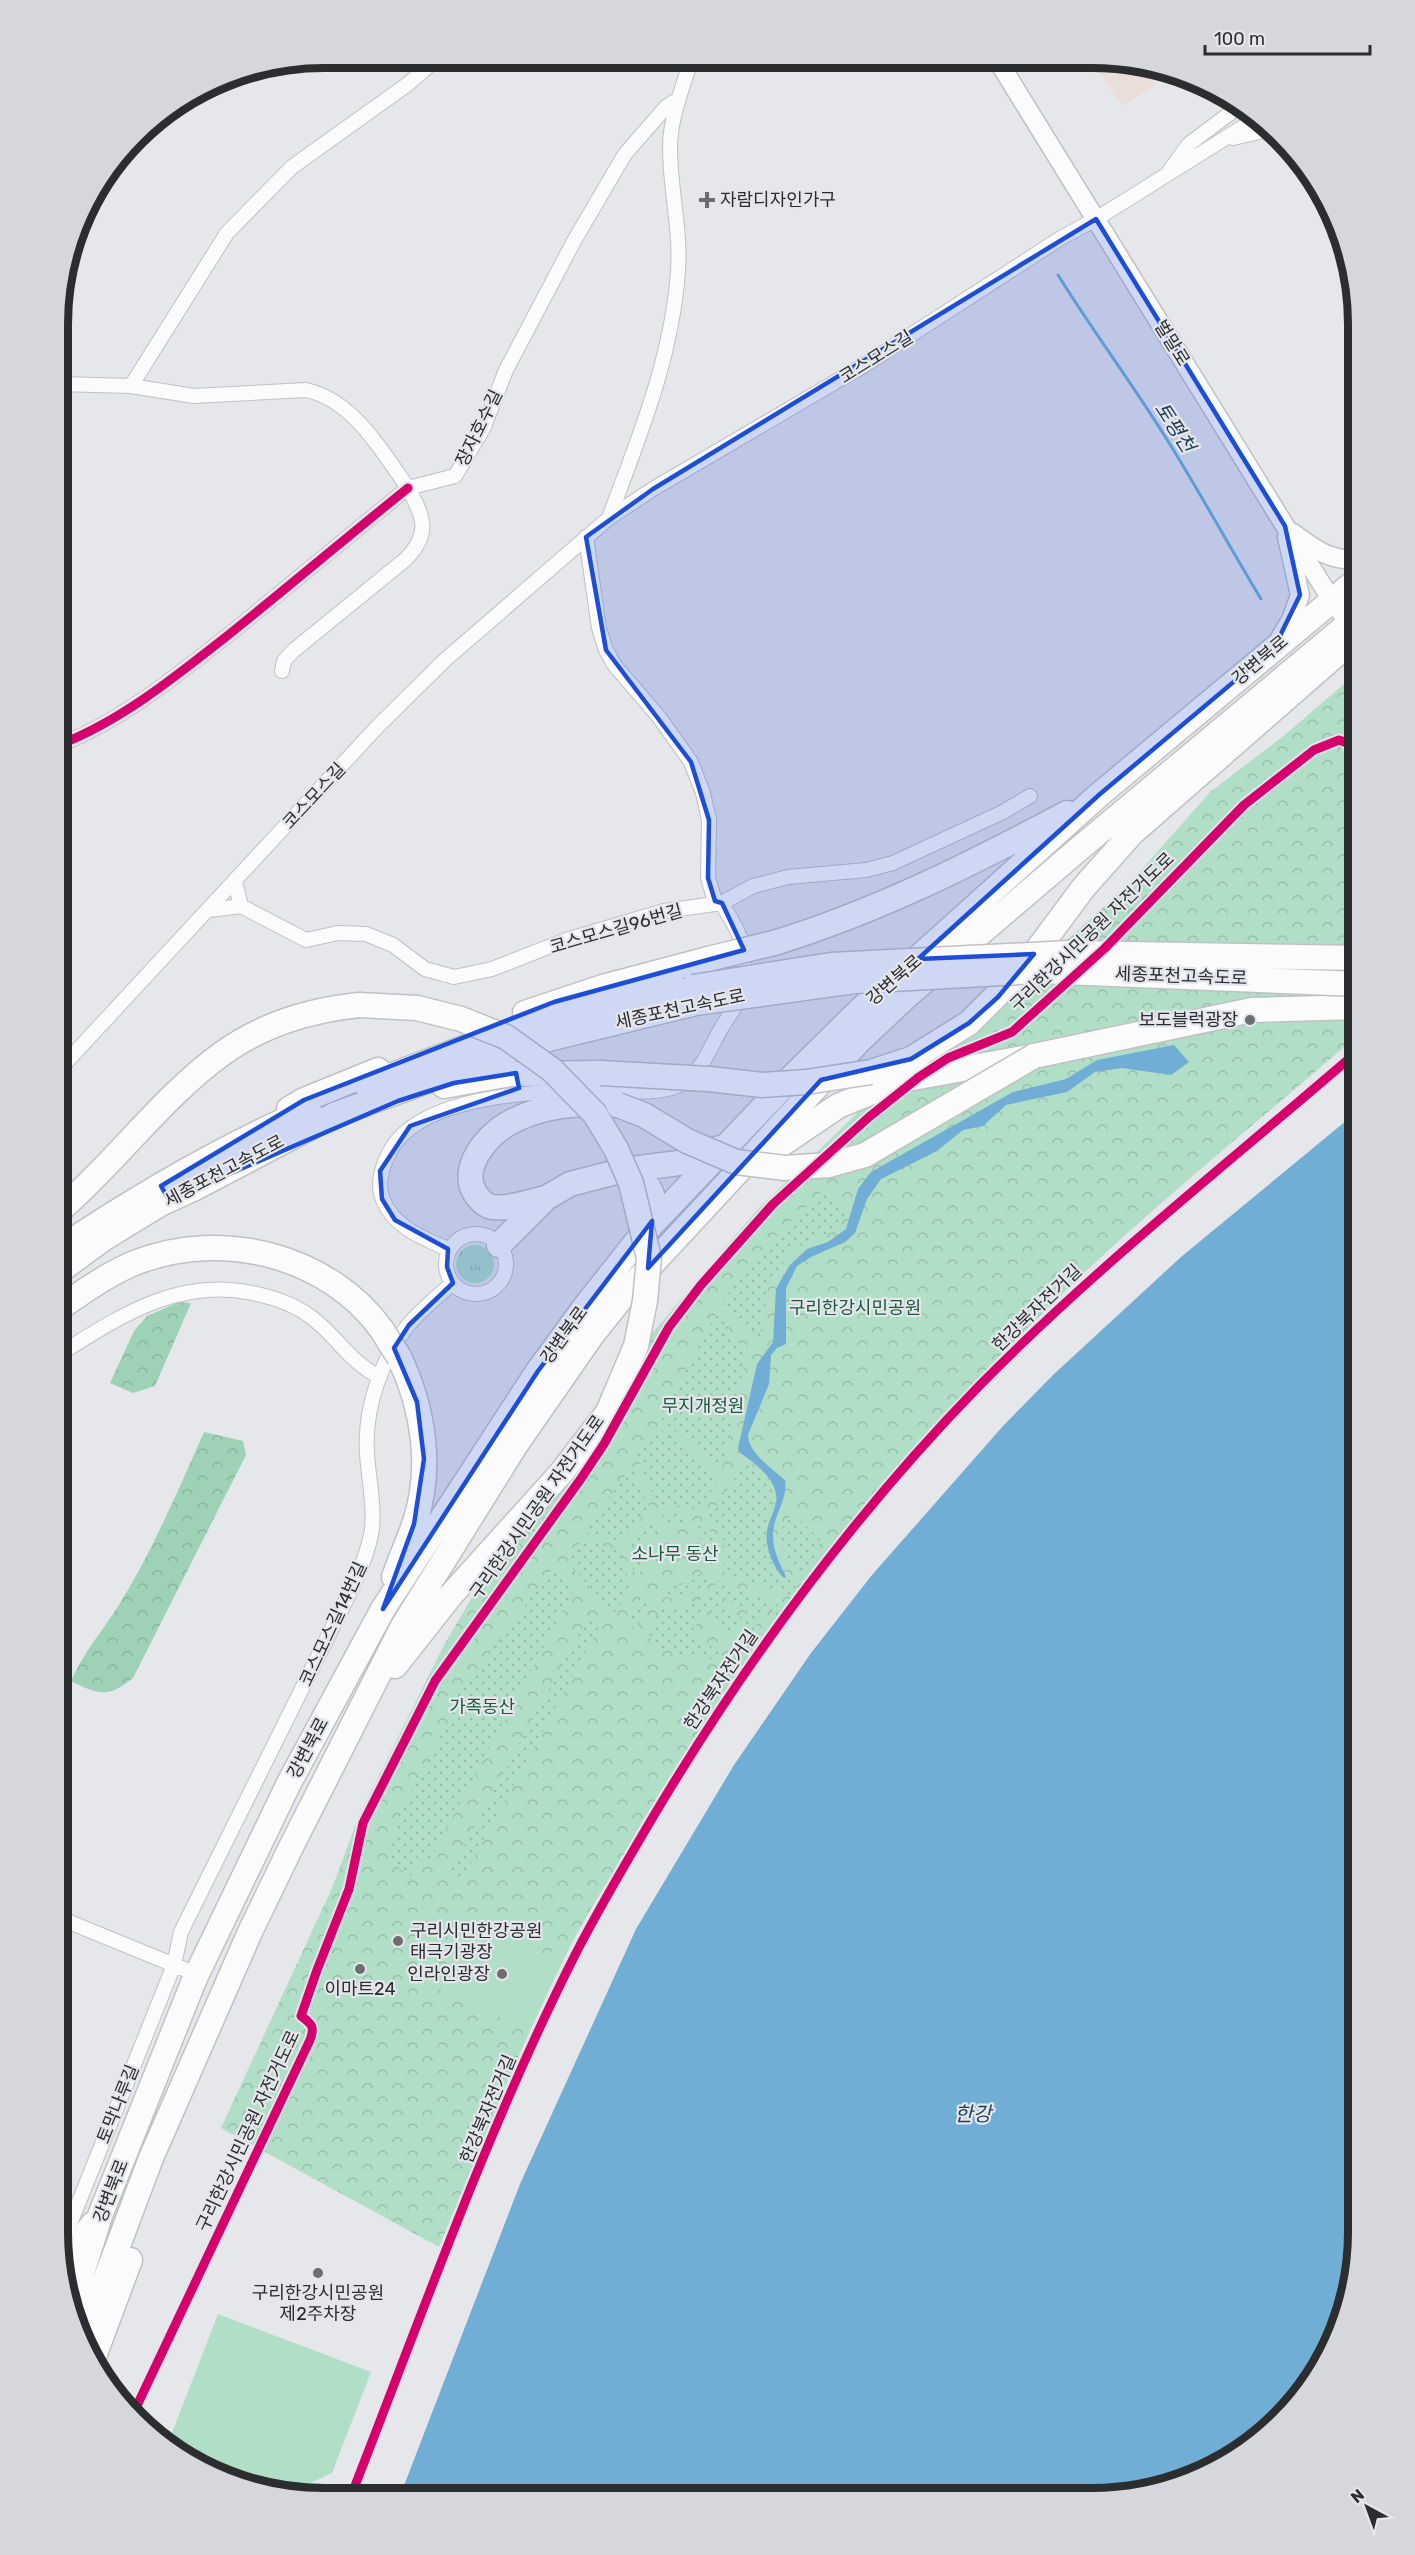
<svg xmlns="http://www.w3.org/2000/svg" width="1415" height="2555" viewBox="0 0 1415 2555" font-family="Rubik,'Noto Sans KR',sans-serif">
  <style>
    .industrial { fill: #eadeda }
    .grass { fill: url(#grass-tufts) }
    .forest { fill: url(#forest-crowns) }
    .park { fill: url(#park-crowns) }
    .garden { fill: url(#garden-dots); fill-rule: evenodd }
    .pitch { fill: #b1dec6 }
    .water { fill: #71aed6 }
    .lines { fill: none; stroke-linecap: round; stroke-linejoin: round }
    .stream { stroke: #71aed6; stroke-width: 3 }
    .street-casing { stroke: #c1c1c3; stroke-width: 16 }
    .secondary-casing { stroke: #c1c1c3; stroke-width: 21 }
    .highway-casing { stroke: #c1c1c3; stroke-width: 27 }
    .street { stroke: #fbfbfc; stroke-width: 14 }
    .secondary { stroke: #fbfbfc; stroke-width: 18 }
    .highway { stroke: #fbfbfc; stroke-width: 24 }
    .highway-bridge-casing { stroke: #c1c1c3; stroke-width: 27; stroke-linecap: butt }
    .highway-bridge { stroke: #fbfbfc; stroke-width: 24 }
    .cycleway-casing { stroke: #e5e6eb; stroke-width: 13 }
    .cycleway { stroke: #d6006c; stroke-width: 9 }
    .marked { fill: #1d4ed8; fill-opacity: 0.2; stroke: #1d4ed8; stroke-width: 4.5; stroke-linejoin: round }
    .poi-dot { fill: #6d6e70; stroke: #e5e6eb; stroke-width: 2 }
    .labels { text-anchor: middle; stroke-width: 4.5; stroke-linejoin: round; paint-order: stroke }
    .poi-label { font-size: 18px; fill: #2c2d2f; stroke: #e5e6eb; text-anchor: start }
    .street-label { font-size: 18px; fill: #2c2d2f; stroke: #e5e6eb }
    .park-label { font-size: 18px; fill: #175c3b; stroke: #e5e6eb }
    .water-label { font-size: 20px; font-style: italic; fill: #1c4058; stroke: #e5e6eb }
    .rim { fill: none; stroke: #2c2d2f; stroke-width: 8 }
  </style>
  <defs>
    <pattern id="grass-tufts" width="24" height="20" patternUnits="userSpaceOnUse" patternTransform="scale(1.5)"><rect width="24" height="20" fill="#b1dec6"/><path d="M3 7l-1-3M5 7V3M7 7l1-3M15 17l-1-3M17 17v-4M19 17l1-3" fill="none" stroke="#98bfaa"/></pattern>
    <pattern id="forest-crowns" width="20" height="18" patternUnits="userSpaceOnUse" patternTransform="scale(1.5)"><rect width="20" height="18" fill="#9ed2b7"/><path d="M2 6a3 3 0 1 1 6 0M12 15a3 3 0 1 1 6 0" fill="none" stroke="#88b59e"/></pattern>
    <pattern id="park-crowns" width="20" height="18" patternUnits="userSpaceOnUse" patternTransform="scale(1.5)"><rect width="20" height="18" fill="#b1dec6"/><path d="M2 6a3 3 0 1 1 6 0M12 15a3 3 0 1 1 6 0" fill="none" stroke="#98bfaa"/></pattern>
    <pattern id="garden-dots" width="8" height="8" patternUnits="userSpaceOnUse" patternTransform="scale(1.5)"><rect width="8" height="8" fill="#b1dec6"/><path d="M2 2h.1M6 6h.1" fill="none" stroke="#98bfaa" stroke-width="1.8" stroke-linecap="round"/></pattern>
  </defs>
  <rect width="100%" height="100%" fill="#e6e7ea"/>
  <!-- industrial -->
  <path class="industrial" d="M1092 62H1143L1156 66 1153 87 1122 106Z"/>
  <!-- grass -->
  <path class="grass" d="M456 1264a19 19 0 1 1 38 0a19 19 0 1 1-38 0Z"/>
  <!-- forest -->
  <path class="forest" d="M179 1302 191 1303 155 1386 133 1393 110 1383 134 1331 147 1316Z
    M204 1432 243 1441 246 1455 133 1678C108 1698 99 1695 71 1681 83 1653 104 1629 120 1603 152 1552 179 1488 204 1432Z"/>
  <!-- park -->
  <path class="park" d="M1358 672V1035C1257 1123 1151 1207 1055 1301 884 1468 742 1647 623 1855 605 1886 585 1917 569 1949 520 2045 481 2147 439 2247L221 2128 332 1888 359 1816 445 1643 527 1505 627 1363 758 1209 909 1063 978 1021 1130 883 1210 792 1286 734Z"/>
  <!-- garden -->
  <path class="garden" d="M819 1194H831L842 1201 845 1216 833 1232 811 1239 789 1253 768 1289 760 1337 721 1302 782 1230Z
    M719 1308 729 1320 724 1327 747 1351 722 1471 663 1421 661 1416Z
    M659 1428 721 1479 697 1510 673 1504 657 1506 637 1456Z
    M747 1461C756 1471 771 1481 773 1495 775 1501 771 1511 769 1518 759 1552 770 1567 797 1585L790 1596 722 1571 725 1551 723 1539 708 1518Z
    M632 1466 650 1509 631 1526 624 1543 585 1532Z
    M674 1511 682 1512 691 1520 686 1526 672 1522 662 1524 660 1516Z
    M792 1513 822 1541 814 1549 819 1554 801 1578C784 1559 771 1535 792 1513Z
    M653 1517 658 1528 644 1540 641 1551 631 1546 639 1528Z
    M700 1525H705C715 1536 724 1553 712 1567L703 1562 704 1547 695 1530Z
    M583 1538 621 1552 623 1568 632 1584 618 1611 613 1612 568 1563V1558Z
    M632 1552 642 1556 644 1568 636 1576 628 1554Z
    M555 1565 575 1588 429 1861 418 1854 411 1876 391 1863 395 1822 447 1724 458 1695Z
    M700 1574 711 1579C698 1590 682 1604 664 1596L669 1587 689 1583Z
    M718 1581 780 1606 742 1659C719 1661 656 1659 648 1633L662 1607C692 1607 697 1604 718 1581ZM722 1595 749 1611 744 1619 718 1602ZM711 1603 715 1606 706 1619 732 1636 741 1624 745 1626 723 1659 720 1657 722 1654 691 1633ZM767 1610 773 1613 741 1656 738 1652Z
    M644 1596 651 1601 636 1629 627 1622 639 1598Z
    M589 1615 602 1622 462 1879 450 1872Z"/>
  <!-- pitch -->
  <path class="pitch" d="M472 1920 562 1962 530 2030 441 1992V1987Z
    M218 2314 371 2372 332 2473 284 2495 221 2478 167 2446Z"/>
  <!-- water -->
  <path class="water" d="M1174 1045 1189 1062 1171 1075 1122 1068 1095 1072 1067 1092 1006 1105 983 1126 963 1130 937 1151 881 1179 867 1199 855 1233 845 1242 811 1257 797 1266 786 1288V1344L777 1348 771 1355 769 1384 748 1435C748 1453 773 1469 785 1480 788 1501 772 1517 773 1536 773 1551 780 1564 786 1577L784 1578C772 1566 763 1543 768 1526 771 1515 778 1506 776 1494 774 1478 753 1461 740 1453L738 1448 757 1364 773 1342 776 1289 781 1280 790 1265 807 1249 828 1242 846 1229 858 1189 871 1172 1013 1092 1066 1079 1097 1060Z
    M1358 1111 1357 2249 1338 2333 1303 2393 1253 2443 1177 2484 1091 2498 400 2496 520 2184 636 1929 734 1765 811 1653 872 1575 1003 1426 1053 1375 1181 1257Z"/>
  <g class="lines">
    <!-- stream -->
    <path class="stream" d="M1058 275C1094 333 1135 387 1171 446 1202 496 1230 548 1261 599"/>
    <!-- street casing -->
    <g class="street-casing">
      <path id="street" d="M1233 138 1272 129
        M1170 170 1189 144 1241 105
        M59 384 131 386 194 396 306 390C353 400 382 451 408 488L455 476 483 429 506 370 574 241 625 154 666 107 678 99
        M131 386 227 233 292 167 408 84 438 58
        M609 518C639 437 672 358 678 271 681 230 670 189 670 148 670 117 683 88 691 59
        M586 537 599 628 606 650 615 666 659 717 691 762 703 793 709 820 708 878 715 901 722 903
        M59 745C121 721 175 677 227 636 288 587 347 537 408 488 424 517 431 533 406 559L293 651 284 661 282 671
        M241 906 306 940 338 933 366 934 393 945 425 969 454 977 492 969 566 940 664 911 722 903 753 886 788 877 866 870 893 863 1003 812 1030 796
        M209 910 241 906 235 882
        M58 1071 378 726 446 659 609 518 653 489 866 364 1061 238 1096 219 1259 117
        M446 1264a30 30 0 1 1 60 0a30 30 0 1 1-60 0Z
        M450 1250C424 1238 395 1229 383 1200 376 1184 382 1167 389 1153 420 1091 555 1090 615 1091 637 1091 667 1095 686 1081 702 1069 710 1049 719 1032 726 1019 740 1003 743 989 745 974 745 948 739 935 735 924 727 914 722 903
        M58 1355C119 1317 177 1277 252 1293 272 1297 295 1305 311 1317 337 1336 348 1361 380 1377
        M57 1917 184 1969
        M59 2242 72 2219 174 1965 181 1932 345 1602C356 1579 368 1555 372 1529 375 1503 368 1478 367 1452 364 1409 382 1357 409 1324 422 1309 438 1296 453 1283"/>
    </g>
    <!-- secondary casing -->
    <g class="secondary-casing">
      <path id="secondary" d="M998 61 1285 526 1333 602 1349 623
        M1293 533C1313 548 1331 562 1358 559
        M1280 638 1291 620 1300 595 1287 537"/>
    </g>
    <!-- highway casing -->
    <g class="highway-casing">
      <path id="highway" d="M774 943C878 911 971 864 1067 813
        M525 1013 606 986 708 959
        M871 1072 911 1059 969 1023 1023 969 1084 887 1132 833 1339 652
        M366 1085 495 1036 558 1018 680 990
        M444 1086 511 1074 601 1073
        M289 1109 304 1100 378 1070
        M761 1158 838 1106 902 1080 1034 1056 1252 1010 1358 1007
        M624 1170C655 1184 660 1199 644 1229
        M546 1198C530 1201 509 1210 492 1207 486 1206 481 1201 477 1196 457 1170 487 1134 511 1122 544 1104 582 1102 618 1105
        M58 1212C115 1163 163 1096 223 1053 262 1025 311 1010 359 1005
        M499 1245 546 1198 570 1184 624 1170 679 1163 720 1148
        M58 1250C138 1196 221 1148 309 1109
        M58 1272 103 1239 160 1204 195 1188 334 1115 528 1044 696 1003
        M58 1309C83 1292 109 1273 137 1262 222 1229 328 1255 382 1330
        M394 1577C400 1560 408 1542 414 1525 433 1470 424 1409 399 1357
        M395 1666 451 1595
        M62 2263 93 2224
        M70 2311 101 2213 195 1978 289 1783 383 1609 538 1371 584 1308 641 1236 793 1076 860 1010 1100 794 1358 579
        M83 2339 151 2158 250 1932 292 1845 403 1626 515 1446 592 1335 627 1291 858 1042 909 994 1080 848 1358 616
        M93 2359 130 2260"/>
    </g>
    <!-- street -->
    <use href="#street" class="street"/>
    <!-- secondary -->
    <use href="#secondary" class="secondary"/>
    <!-- highway -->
    <use href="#highway" class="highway"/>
    <!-- highway-bridge casing -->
    <g class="highway-bridge-casing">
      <path id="highway-bridge" d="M708 959 774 943
        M693 987 831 965 1069 953 1358 958
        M696 1003 855 981 1039 971 1358 984
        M359 1005 417 1008 461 1019 506 1037 552 1070 595 1114 616 1149 631 1183 649 1258 645 1301 636 1346 608 1412 562 1472 451 1595
        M601 1073 709 1079 762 1085 806 1082 871 1072
        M618 1105 644 1115 687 1141 736 1162 785 1168 829 1165 865 1155 1034 1056
        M382 1330 399 1357"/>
    </g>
    <!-- highway-bridge -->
    <use href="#highway-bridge" class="highway-bridge"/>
    <!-- cycleway casing -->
    <g class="cycleway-casing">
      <path id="cycleway" d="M59 745C121 721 175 677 227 636 288 587 347 537 408 488
        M133 2414 310 2040C315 2027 312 2024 301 2016L317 1970 349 1889 363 1823 435 1681 580 1480 604 1444 669 1327 701 1285 773 1204 869 1117 919 1077 948 1058 1012 1032 1104 949 1244 805 1314 750 1339 740 1347 743 1353 756 1358 754
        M351 2496C422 2315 487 2129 575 1955 598 1910 624 1866 650 1822 743 1665 853 1515 980 1385 1098 1265 1231 1161 1358 1051"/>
    </g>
    <!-- cycleway -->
    <use href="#cycleway" class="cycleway"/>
  </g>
  <!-- marked area -->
  <path class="marked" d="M1096 219 1285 526 1300 595 1274 648 1100 794 918 959 1034 954 998 997 969 1023 911 1059 821 1080 648 1268 652 1221 538 1371 383 1609 414 1524 424 1459 417 1402 394 1348 409 1325 453 1283 447 1267 448 1249 395 1220 382 1199 380 1171 410 1126 519 1088 516 1073 454 1083 398 1101 169 1200 161 1186 304 1100 554 1002 744 950 722 903 715 901 708 878 709 820 691 762 606 650 586 537 653 489Z"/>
  <!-- markers -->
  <g class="poi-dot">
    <path d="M704 191h6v6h6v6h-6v6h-6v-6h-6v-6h6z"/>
    <circle cx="1250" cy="1020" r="6"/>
    <circle cx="398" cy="1941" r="6"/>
    <circle cx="360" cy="1969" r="6"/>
    <circle cx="502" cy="1974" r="6"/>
    <circle cx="318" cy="2273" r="6"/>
  </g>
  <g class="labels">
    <!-- poi labels -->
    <g class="poi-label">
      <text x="720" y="206">자람디자인가구</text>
      <text x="1238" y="1026" text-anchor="end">보도블럭광장</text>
      <text x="410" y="1937">구리시민한강공원<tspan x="410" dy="21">태극기광장</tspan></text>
      <text x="490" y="1980" text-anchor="end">인라인광장</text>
      <text x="360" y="1995" text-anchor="middle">이마트24</text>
      <text x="318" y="2299" text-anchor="middle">구리한강시민공원<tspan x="318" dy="21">제2주차장</tspan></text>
    </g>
    <!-- street labels -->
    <g class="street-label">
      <text transform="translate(1172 343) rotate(58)" y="6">벌말로</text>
      <text transform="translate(876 357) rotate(-32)" y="6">코스모스길</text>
      <text transform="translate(479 428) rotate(-64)" y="6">장자호수길</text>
      <text transform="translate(1260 660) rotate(-40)" y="6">강변북로</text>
      <text transform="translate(314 796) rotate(-47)" y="6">코스모스길</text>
      <text transform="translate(616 929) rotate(-16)" y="6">코스모스길96번길</text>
      <text transform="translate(1092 932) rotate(-44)" y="6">구리한강시민공원 자전거도로</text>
      <text transform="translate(1181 976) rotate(2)" y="6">세종포천고속도로</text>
      <text transform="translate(894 980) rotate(-41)" y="6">강변북로</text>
      <text transform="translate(680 1009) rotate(-12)" y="6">세종포천고속도로</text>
      <text transform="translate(224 1171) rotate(-28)" y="6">세종포천고속도로</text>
      <text transform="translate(1037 1308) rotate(-44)" y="6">한강북자전거길</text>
      <text transform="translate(564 1335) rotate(-54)" y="6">강변북로</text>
      <text transform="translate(537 1507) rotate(-55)" y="6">구리한강시민공원 자전거도로</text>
      <text transform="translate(333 1624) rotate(-65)" y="6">코스모스길14번길</text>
      <text transform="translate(721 1680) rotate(-56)" y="6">한강북자전거길</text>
      <text transform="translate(308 1748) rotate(-62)" y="6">강변북로</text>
      <text transform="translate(118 2104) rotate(-68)" y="6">토막나루길</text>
      <text transform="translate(488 2109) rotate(-67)" y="6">한강북자전거길</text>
      <text transform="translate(248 2131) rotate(-65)" y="6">구리한강시민공원 자전거도로</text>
      <text transform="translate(111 2191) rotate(-69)" y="6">강변북로</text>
    </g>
    <!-- park labels -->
    <g class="park-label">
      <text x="855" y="1314">구리한강시민공원</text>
      <text x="703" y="1412">무지개정원</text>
      <text x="675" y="1560">소나무 동산</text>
      <text x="482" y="1713">가족동산</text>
    </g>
    <!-- water labels -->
    <g class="water-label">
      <text transform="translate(1175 427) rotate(57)" y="7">토평천</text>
      <text x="973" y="2121">한강</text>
    </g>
  </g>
  <!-- crop -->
  <path d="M0 0H1415V2555H0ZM324 68H1092A256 256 0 0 1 1348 324V2232A256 256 0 0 1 1092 2488H324A256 256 0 0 1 68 2232V324A256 256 0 0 1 324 68Z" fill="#d6d7dc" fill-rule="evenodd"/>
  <path class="rim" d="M324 68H1092A256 256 0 0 1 1348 324V2232A256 256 0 0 1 1092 2488H324A256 256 0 0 1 68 2232V324A256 256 0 0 1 324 68Z"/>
  <!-- north arrow -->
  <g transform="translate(1367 2507) rotate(319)" stroke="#e5e6eb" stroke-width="4.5" paint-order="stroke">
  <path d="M0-4.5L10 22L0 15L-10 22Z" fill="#2c2d2f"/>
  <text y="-9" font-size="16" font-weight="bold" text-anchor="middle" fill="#2c2d2f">N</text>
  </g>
  <!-- scale -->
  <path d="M1205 45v9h165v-9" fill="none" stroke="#2c2d2f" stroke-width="3"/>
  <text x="1214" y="45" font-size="18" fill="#2c2d2f" stroke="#e5e6eb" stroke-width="4.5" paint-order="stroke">100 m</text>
</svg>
